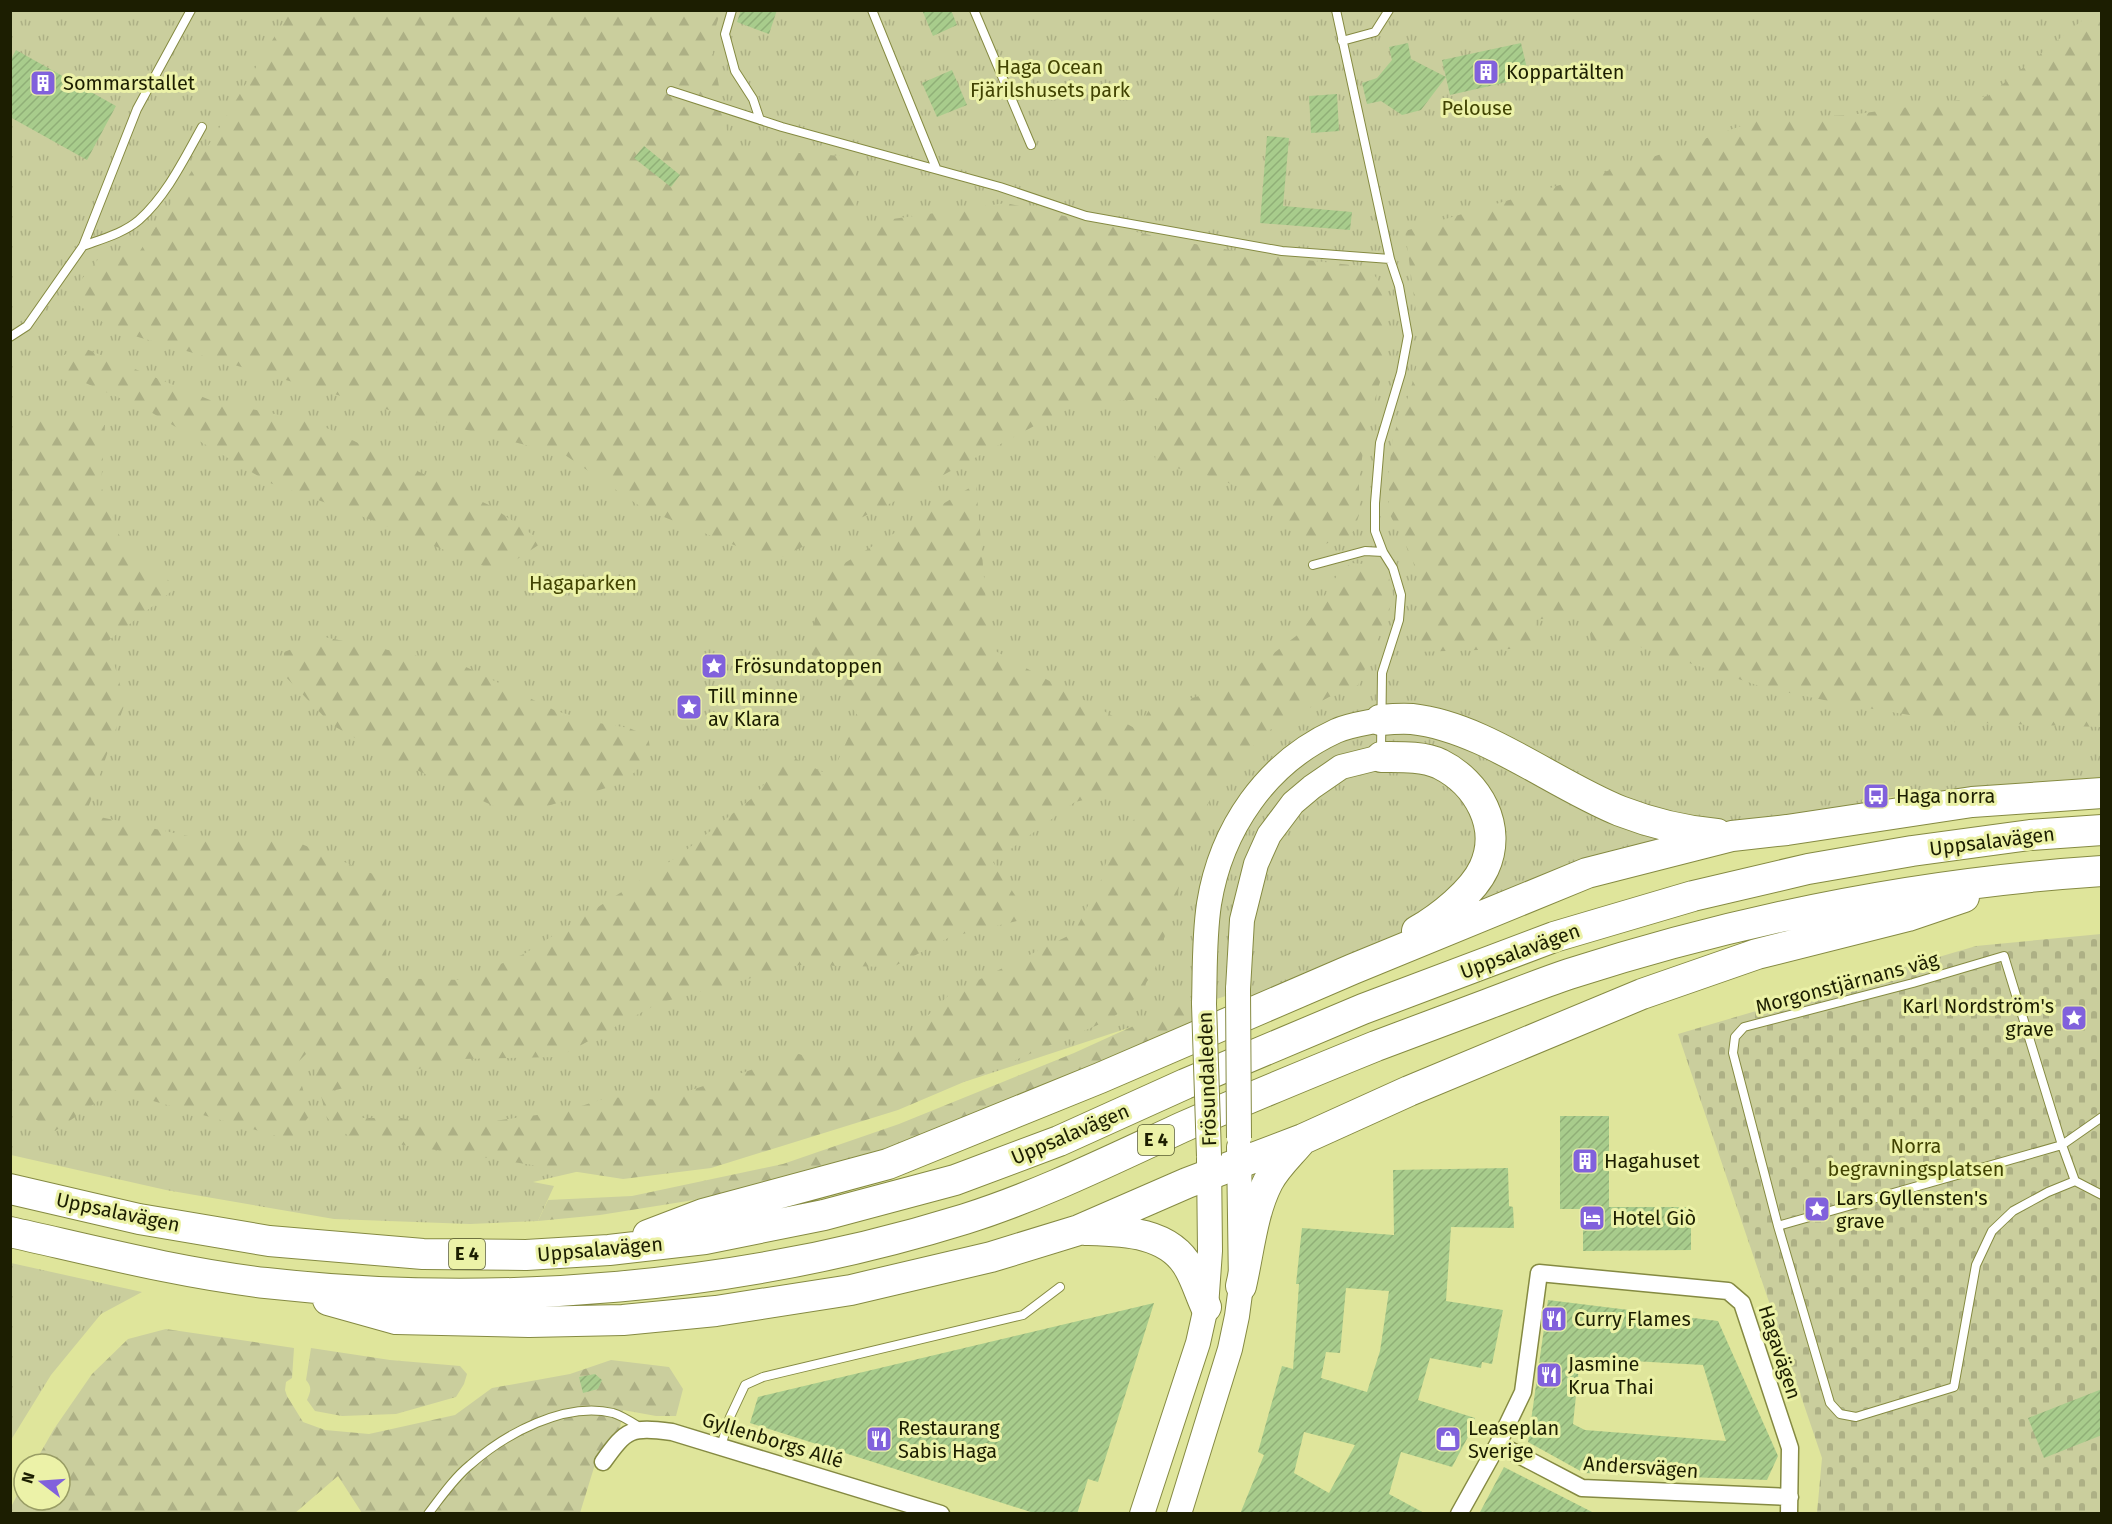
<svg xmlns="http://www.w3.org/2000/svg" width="2112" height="1524" viewBox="0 0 2112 1524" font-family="'Fira Sans',sans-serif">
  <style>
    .grass { fill: url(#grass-tufts) }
    .forest { fill: url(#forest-firs); fill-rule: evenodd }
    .cemetery { fill: url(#cemetery-stones) }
    .building { fill: url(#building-hatch); fill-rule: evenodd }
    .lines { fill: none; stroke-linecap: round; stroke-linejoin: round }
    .service-casing { stroke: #858a42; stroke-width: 10 }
    .minor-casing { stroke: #858a42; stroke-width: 19 }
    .secondary-casing { stroke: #858a42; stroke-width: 26 }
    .motorway-casing { stroke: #858a42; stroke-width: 32 }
    .service { stroke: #fff; stroke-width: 8 }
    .minor { stroke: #fff; stroke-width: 16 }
    .secondary { stroke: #fff; stroke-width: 24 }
    .motorway { stroke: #fff; stroke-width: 30 }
    .secondary-bridge-casing { stroke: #858a42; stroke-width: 26; stroke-linecap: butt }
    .secondary-bridge { stroke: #fff; stroke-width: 24 }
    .labels { text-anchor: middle; stroke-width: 6; stroke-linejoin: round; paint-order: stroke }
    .shield { fill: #ecf2a8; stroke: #5a5e33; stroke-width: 1.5 }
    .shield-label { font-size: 18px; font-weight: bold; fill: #1c1e01 }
    .park-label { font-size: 20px; fill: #414302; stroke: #ecf2a8 }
    .poi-label { font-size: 20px; fill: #1c1e01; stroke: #ecf2a8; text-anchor: start }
    .street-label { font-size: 20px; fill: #1c1e01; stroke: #ecf2a8 }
  </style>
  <defs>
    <pattern id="grass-tufts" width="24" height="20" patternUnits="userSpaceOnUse" patternTransform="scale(1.5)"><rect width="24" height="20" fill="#cace9d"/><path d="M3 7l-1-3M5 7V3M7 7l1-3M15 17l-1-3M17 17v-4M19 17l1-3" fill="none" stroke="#adb085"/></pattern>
    <pattern id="forest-firs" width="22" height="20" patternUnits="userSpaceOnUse" patternTransform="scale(1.5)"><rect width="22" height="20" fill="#cace9d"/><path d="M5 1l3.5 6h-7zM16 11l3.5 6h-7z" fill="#adb085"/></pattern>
    <pattern id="cemetery-stones" width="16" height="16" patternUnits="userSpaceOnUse" patternTransform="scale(1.5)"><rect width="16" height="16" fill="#cace9d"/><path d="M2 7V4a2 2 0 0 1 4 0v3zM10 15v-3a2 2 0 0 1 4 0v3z" fill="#adb085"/></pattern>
    <pattern id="building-hatch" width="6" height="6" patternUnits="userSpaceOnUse" patternTransform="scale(1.5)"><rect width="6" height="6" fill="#a8cc8c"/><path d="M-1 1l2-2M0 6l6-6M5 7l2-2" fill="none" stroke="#90af77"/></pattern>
  </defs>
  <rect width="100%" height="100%" fill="#dfe59b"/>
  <!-- grass -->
  <path class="grass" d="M11 11H2101V777L1996 785 1862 800 1863 806 1765 823 1250 998V988L967 1081 533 1182 554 1186 538 1221 470 1224 334 1219 166 1190 11 1155Z
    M11 1263 142 1292 101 1314 51 1375 11 1440Z"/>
  <!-- forest -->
  <path class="forest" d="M721 10 711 42 730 148 855 157 857 224 1006 203 1177 241 1253 254 1369 267 1385 291 1388 355 1367 426 1359 478V515L1354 530 1346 539 1324 544 1311 543 1301 538 1237 486 1192 470 1155 466 1157 398 1075 404 895 501 774 561 644 509 565 455 396 412 114 330 67 297 100 257 138 254 215 135 290 11Z
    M2094 11H2102L2101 727 1952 722 1843 704 1766 688 1637 646 1592 647 1587 612 1535 620 1538 648 1414 652 1423 601 1412 557 1389 513V470L1393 436 1410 392 1421 348 1405 231 1644 160 1764 118 1850 115 1988 96Z
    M79 346 210 400 316 423 491 506 543 542 498 572 349 511 270 483 149 411 47 366Z
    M26 415 105 425 101 486 123 545 177 587 108 641 125 703 86 814 202 839 292 840 385 879V978L463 980 524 954 680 855 751 799 790 756 831 776 858 716 807 648 828 573 976 484 990 648 1138 730 1154 701 1168 705 1178 702 1220 690 1239 680 1300 633 1322 603 1329 587 1339 573 1351 563 1365 564 1389 578 1393 595 1388 616 1358 685 1329 697 1270 730 1231 767 1213 792 1190 850 1154 972 1128 1007 1107 1021 898 1110 711 1168 623 1179 352 1137 337 1130 326 1116 310 1050 296 1064 310 1115 291 1140 114 1090 55 1131 10 1104V459ZM1113 793 1138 815 1111 845 1101 880 1074 933 950 994 893 1049 873 1073 798 1054 662 1100 609 1097 566 1111 480 1123H429L401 1118H358L328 1092 458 1059 559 1057 659 1003 799 965 893 967 950 937 1030 918 993 862 1075 802Z
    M324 637 462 665 556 711 599 723 629 728 648 736 650 748 635 772 619 784 515 816 389 757 332 725 283 674 284 652Z
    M1195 998 1194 1023 892 1150 813 1172 694 1200 600 1215 538 1221 548 1200 632 1196 783 1164 899 1124 1074 1053Z
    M166 1329 294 1348 292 1378 286 1382 285 1390 287 1396 303 1422 325 1430 369 1434 455 1415 492 1388 570 1374 611 1360 669 1367 683 1389 676 1416H656L623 1410 620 1428 596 1461 580 1513H362L338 1476 295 1513 11 1514V1507L24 1482V1500H60V1464H34L54 1429 92 1374 128 1339Z
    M311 1348 390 1360 460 1366 467 1374 464 1384 456 1397 396 1414 342 1416 315 1411 307 1400C311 1391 312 1387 306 1380Z"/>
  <!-- cemetery -->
  <path class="cemetery" d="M2101 934V1513H1817L1822 1458 1678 1034 1976 946Z"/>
  <!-- building -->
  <path class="building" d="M741 10H777L769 34 737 22Z
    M922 10H951L957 25 933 36Z
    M1408 43 1411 59 1446 77 1421 110 1402 115 1381 101 1367 104 1362 83 1377 78 1392 60 1389 47Z
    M1521 43 1529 77 1450 95 1442 60Z
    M16 50 116 106 87 160 10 117V61Z
    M952 70 967 105 937 117 922 83Z
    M1337 94 1339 131 1311 133 1309 96Z
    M1267 136 1289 138 1283 206 1352 212 1350 230 1260 223Z
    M644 146 680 175 671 187 634 158Z
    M1560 1116H1609V1207H1691V1250L1583 1251V1209H1560Z
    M1508 1168 1509 1206 1513 1207 1514 1228 1451 1227 1446 1301 1503 1310 1492 1364 1482 1362 1481 1368 1430 1358 1418 1400 1475 1418 1469 1435 1452 1467 1401 1452 1389 1494 1426 1514H1240L1264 1455 1258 1452 1282 1366 1293 1369 1299 1284H1296L1302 1228 1394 1235 1393 1170ZM1346 1288 1389 1291 1380 1351 1367 1392 1321 1378 1326 1352 1340 1353ZM1304 1432 1355 1445 1329 1493 1294 1473Z
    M1548 1300 1718 1321 1778 1456 1767 1480 1584 1473 1528 1442ZM1580 1358 1703 1365 1726 1441 1585 1430 1573 1424Z
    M1154 1303 1098 1482 1088 1479 1077 1514H1037L750 1423 758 1397Z
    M595 1374 602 1380 598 1389 583 1393 579 1377Z
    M2102 1389V1435L2044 1458 2028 1418Z
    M1504 1467 1553 1492 1596 1514H1479Z"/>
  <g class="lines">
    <!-- service casing -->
    <g class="service-casing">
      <path id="service" d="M732 10 725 34 735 71 753 99 760 120
        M872 10 936 168
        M974 10 1031 145
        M1336 10 1390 259 1399 286 1408 336 1401 373 1380 443 1375 503V531L1383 552 1393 568 1401 595 1399 620 1382 673 1381 751
        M1342 41 1375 32 1389 10
        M671 91 782 127 1000 187 1086 216 1282 251 1390 259
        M83 246C102 239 124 233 139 220 167 195 184 159 202 127
        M10 337 27 326 83 246 137 109 191 10
        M1313 565 1365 551 1383 552
        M2075 1181 2048 1192 2013 1211 1992 1231 1976 1265 1954 1387 1856 1417 1840 1414 1830 1403 1778 1226 1733 1053 1735 1037 1744 1027 1913 983 2004 956 2062 1145 2075 1181 2102 1195
        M1778 1226 2062 1145 2102 1117
        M721 1446 730 1417 745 1385 763 1377 1023 1315 1060 1287
        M428 1514C441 1497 454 1478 470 1465 505 1434 565 1401 613 1413 623 1416 633 1423 641 1428"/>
    </g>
    <!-- minor casing -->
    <g class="minor-casing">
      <path id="minor" d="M1498 1444 1582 1488 1790 1497
        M603 1462C627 1428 631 1427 672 1432L941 1514
        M1459 1514 1498 1444 1523 1392 1539 1273 1728 1291 1742 1303 1790 1448 1789 1514"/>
    </g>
    <!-- secondary casing -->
    <g class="secondary-casing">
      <path id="secondary" d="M1238 989 1242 920 1256 864 1269 835 1293 803 1312 787 1341 767 1381 757
        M1204 1004C1205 971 1204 937 1209 904 1221 829 1266 763 1336 731 1349 725 1366 723 1380 720
        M1142 1514 1198 1343 1206 1307 1210 1251 1209 1160
        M1179 1514 1230 1349 1237 1316 1241 1286 1239 1147"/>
    </g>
    <!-- motorway casing -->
    <g class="motorway-casing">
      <path id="motorway" d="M1380 720C1391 719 1402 718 1412 719 1484 727 1553 784 1620 811 1651 823 1684 831 1717 834
        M1381 757C1400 757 1423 756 1440 764 1478 783 1503 827 1484 868 1473 892 1440 918 1417 931
        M10 1189 139 1219 269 1241 423 1254 526 1255 609 1250 705 1239 824 1215 955 1180 1059 1141 1185 1084 1363 1009 1554 937 1693 896 1808 869 1912 851 2030 835 2102 830
        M1085 1230C1121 1231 1169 1231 1189 1268 1196 1280 1200 1294 1206 1307
        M10 1232C95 1251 180 1273 266 1283 497 1309 743 1288 965 1219 1041 1195 1113 1159 1185 1126 1248 1098 1312 1072 1376 1046 1413 1032 1451 1018 1488 1004 1515 994 1542 983 1569 974 1743 918 1920 883 2102 871
        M648 1235 703 1214 888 1164 1100 1078 1353 969 1587 873 1732 836 1787 830 1972 802 2102 793
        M1241 1286C1249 1252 1252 1213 1268 1182 1276 1167 1289 1155 1300 1142
        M328 1300 396 1319 529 1322 623 1320 716 1311 851 1290 991 1257 1079 1230 1187 1183 1303 1139 1409 1091 1642 994 1757 954 1908 916 1964 897"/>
    </g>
    <!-- service -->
    <use href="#service" class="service"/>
    <!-- minor -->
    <use href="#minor" class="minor"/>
    <!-- secondary -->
    <use href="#secondary" class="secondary"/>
    <!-- motorway -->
    <use href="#motorway" class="motorway"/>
    <!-- secondary-bridge casing -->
    <g class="secondary-bridge-casing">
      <path id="secondary-bridge" d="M1238 989 1239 1138
        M1204 1004 1209 1156"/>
    </g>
    <!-- secondary-bridge -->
    <use href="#secondary-bridge" class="secondary-bridge"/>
  </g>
  <!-- icons -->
  <defs>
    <g id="building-square" transform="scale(1.35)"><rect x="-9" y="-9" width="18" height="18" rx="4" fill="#8161dc" stroke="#ecf2a8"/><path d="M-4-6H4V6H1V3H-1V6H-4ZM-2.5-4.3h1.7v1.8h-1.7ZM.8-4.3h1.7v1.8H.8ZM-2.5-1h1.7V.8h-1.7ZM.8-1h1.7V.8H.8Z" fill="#fff"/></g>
    <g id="sight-square" transform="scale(1.35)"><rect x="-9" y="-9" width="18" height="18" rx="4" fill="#8161dc" stroke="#ecf2a8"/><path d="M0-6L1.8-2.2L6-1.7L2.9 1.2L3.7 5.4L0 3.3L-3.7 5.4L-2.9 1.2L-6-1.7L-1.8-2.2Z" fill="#fff"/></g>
    <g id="bus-square" transform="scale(1.35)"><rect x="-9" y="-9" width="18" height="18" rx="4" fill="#8161dc" stroke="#ecf2a8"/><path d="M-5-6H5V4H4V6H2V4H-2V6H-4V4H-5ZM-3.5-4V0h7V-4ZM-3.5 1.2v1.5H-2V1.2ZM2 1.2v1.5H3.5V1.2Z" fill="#fff"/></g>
    <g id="hotel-square" transform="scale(1.35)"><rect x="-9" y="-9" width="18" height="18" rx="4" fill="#8161dc" stroke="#ecf2a8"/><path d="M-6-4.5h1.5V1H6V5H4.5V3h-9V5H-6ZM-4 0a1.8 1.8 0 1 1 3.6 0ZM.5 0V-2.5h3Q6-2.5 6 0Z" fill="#fff"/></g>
    <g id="restaurant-square" transform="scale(1.35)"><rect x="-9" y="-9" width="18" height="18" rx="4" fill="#8161dc" stroke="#ecf2a8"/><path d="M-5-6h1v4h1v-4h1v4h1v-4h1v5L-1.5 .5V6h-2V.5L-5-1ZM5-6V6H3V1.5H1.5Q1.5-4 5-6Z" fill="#fff"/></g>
    <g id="shop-square" transform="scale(1.35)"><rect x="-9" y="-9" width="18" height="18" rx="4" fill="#8161dc" stroke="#ecf2a8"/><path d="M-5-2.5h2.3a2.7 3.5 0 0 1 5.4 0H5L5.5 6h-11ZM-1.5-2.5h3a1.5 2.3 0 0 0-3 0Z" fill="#fff"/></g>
  </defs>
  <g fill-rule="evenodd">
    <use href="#building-square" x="1486" y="72"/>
    <use href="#building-square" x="43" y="83"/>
    <use href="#sight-square" x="714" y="666"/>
    <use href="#sight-square" x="689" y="707"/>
    <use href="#bus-square" x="1876" y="796"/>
    <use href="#sight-square" x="2074" y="1018"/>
    <use href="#building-square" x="1585" y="1161"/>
    <use href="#sight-square" x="1817" y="1209"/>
    <use href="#hotel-square" x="1592" y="1218"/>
    <use href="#restaurant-square" x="1554" y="1319"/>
    <use href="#restaurant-square" x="1549" y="1375"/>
    <use href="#restaurant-square" x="879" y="1439"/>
    <use href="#shop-square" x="1448" y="1439"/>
  </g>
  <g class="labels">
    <!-- shield labels -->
    <g class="shield">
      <rect x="1138" y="1125" width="36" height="30" rx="4.5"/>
      <rect x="449" y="1239" width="36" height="30" rx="4.5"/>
    </g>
    <g class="shield-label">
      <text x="1156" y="1146">E 4</text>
      <text x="467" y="1260">E 4</text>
    </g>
    <!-- park labels -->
    <g class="park-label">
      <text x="1050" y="74">Haga Ocean<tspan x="1050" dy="23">Fjärilshusets park</tspan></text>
      <text x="1477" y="115">Pelouse</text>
      <text x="583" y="590">Hagaparken</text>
      <text x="1916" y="1153">Norra<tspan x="1916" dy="23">begravningsplatsen</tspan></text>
    </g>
    <!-- poi labels -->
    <g class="poi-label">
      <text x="1506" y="79">Koppartälten</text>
      <text x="63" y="90">Sommarstallet</text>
      <text x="734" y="673">Frösundatoppen</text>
      <text x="708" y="703">Till minne<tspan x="708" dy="23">av Klara</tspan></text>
      <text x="1896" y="803">Haga norra</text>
      <text x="2054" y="1013" text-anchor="end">Karl Nordström's<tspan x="2054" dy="23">grave</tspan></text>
      <text x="1604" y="1168">Hagahuset</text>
      <text x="1836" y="1205">Lars Gyllensten's<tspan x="1836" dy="23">grave</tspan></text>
      <text x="1612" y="1225">Hotel Giò</text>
      <text x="1574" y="1326">Curry Flames</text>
      <text x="1568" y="1371">Jasmine<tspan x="1568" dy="23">Krua Thai</tspan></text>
      <text x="898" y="1435">Restaurang<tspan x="898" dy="23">Sabis Haga</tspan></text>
      <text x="1468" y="1435">Leaseplan<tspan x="1468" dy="23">Sverige</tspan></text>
    </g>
    <!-- street labels -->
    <g class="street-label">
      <text transform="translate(1992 841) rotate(-7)" y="7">Uppsalavägen</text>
      <text transform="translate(1520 951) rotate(-20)" y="7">Uppsalavägen</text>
      <text transform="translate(1847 983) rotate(-15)" y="7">Morgonstjärnans väg</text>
      <text transform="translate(1207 1079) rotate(-92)" y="7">Frösundaleden</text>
      <text transform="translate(1070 1134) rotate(-23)" y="7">Uppsalavägen</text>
      <text transform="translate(118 1212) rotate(12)" y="7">Uppsalavägen</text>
      <text transform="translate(600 1249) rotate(-5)" y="7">Uppsalavägen</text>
      <text transform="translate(1780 1352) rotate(72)" y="7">Hagavägen</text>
      <text transform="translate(773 1440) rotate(17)" y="7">Gyllenborgs Allé</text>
      <text transform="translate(1641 1467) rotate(4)" y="7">Andersvägen</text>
    </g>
  </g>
  <!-- border -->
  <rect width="2112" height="1524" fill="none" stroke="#1c1e01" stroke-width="24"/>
  <!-- north arrow -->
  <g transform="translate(42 1482) rotate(287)"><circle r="28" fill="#ecf2a8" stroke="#999d65" stroke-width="1.5"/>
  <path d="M0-4.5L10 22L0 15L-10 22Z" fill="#8161dc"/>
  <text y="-9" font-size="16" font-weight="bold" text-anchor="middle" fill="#1c1e01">N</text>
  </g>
</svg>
